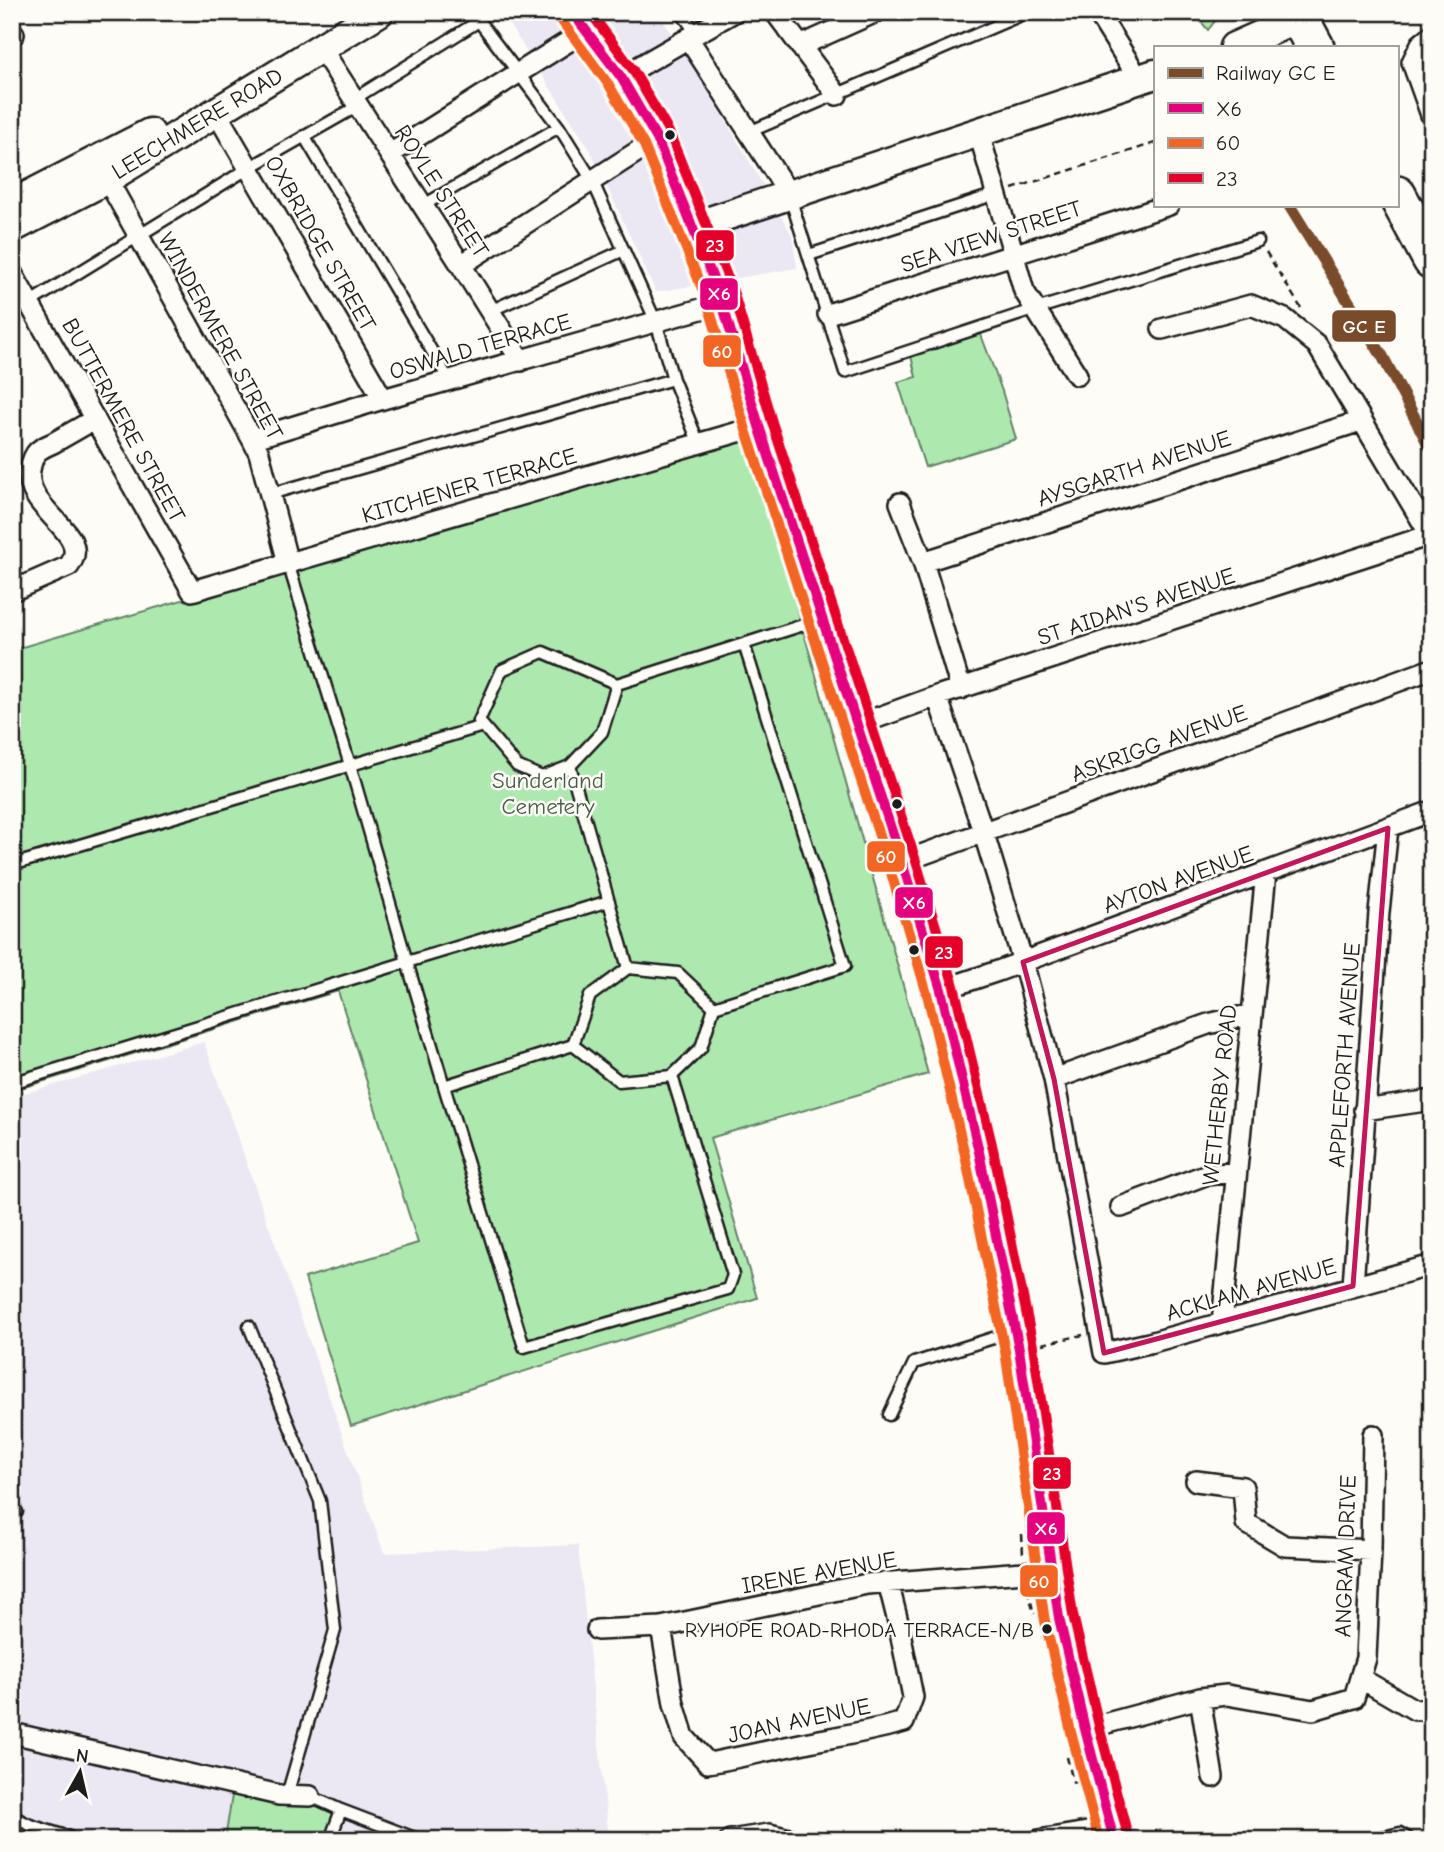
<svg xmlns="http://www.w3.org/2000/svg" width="1444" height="1852" viewBox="0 0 1444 1852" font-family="'Comic Neue',sans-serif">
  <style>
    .built { fill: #ece8f3 }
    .green { fill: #ade9af; stroke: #648266; stroke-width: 2 }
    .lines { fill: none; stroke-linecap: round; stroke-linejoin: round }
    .lane-casing { stroke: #1c1c1c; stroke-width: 15 }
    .street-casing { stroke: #1c1c1c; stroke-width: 24 }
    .secondary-casing { stroke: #1c1c1c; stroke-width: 33 }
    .highway-casing { stroke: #1c1c1c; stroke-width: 42 }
    .path { stroke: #1c1c1c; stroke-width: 2.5; stroke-dasharray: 7 5; stroke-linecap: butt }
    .lane { stroke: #fdfcf7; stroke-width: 10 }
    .street { stroke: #fdfcf7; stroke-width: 19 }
    .secondary { stroke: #fdfcf7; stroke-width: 28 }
    .highway { stroke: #fdfcf7; stroke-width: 37 }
    .bus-1-casing { stroke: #fdfcf7; stroke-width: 16 }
    .bus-2-casing { stroke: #fdfcf7; stroke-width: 16 }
    .bus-3-casing { stroke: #fdfcf7; stroke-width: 16 }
    .bus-1 { stroke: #e5007d; stroke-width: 10 }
    .bus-2 { stroke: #f26522; stroke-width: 10 }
    .bus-3 { stroke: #e4002b; stroke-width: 10 }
    .rail-1-casing { stroke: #fdfcf7; stroke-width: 18 }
    .rail-1 { stroke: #7a4b2a; stroke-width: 12 }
    .marked { fill: none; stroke: #c2185b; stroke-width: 5; stroke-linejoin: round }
    .bus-dot { fill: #1c1c1c; stroke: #fdfcf7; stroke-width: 2.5 }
    .labels { text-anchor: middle; stroke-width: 5; stroke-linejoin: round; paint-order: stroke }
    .bus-label { font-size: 21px; fill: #1c1c1c; stroke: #fdfcf7; text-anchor: end }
    .street-label { font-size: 23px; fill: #1c1c1c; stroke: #fdfcf7 }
    .park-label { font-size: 23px; fill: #485a48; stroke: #fdfcf7 }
    .line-badge { stroke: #fdfcf7; stroke-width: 2.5 }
    .badge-label { font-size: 19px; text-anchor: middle; font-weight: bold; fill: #fff }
  </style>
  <rect width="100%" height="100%" fill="#fdfcf7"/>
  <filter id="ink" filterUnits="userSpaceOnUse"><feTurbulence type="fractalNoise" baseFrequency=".0143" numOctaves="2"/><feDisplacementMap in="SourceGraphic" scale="14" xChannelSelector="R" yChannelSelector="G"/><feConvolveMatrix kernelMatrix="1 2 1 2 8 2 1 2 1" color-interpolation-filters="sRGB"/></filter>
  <g filter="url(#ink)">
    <!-- built -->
    <path class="built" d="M501 12H657L694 66 792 235 797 268 656 292 589 148Z
      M204 1042 384 1553 578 1545 609 1840H12V1097Z"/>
    <!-- green -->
    <path class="green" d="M1193 12H1222L1208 30Z
      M980 332 1002 391 1016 439 925 467 898 382 916 377 911 356Z
      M748 434 928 1074 710 1138 757 1298 351 1426 305 1278 418 1243 338 991 12 1091V650Z
      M232 1795 336 1808 326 1840H225Z"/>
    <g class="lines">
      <!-- lane casing -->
      <g class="lane-casing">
        <path id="lane" d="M472 12 559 127 592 180 656 322 673 379 699 444
          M681 12 696 33
          M354 99 479 21
          M749 132 1028 12
          M304 136 449 380
          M790 197 845 372 1036 309 1258 241
          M422 206 559 127
          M809 255 996 194
          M29 303 249 168 358 106
          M490 311 624 250
          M270 494 673 379
          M617 684 602 732 570 766 542 777 517 766 479 721 502 670 543 652 617 684 819 620
          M570 766 628 968
          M12 865 483 726
          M714 1007 845 966 744 644
          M573 1045 619 1081 672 1076 701 1048 714 1007 678 973 628 968 590 996 573 1045 444 1086 407 962 609 901
          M12 1083 407 962 350 765 288 563
          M444 1086 524 1347 728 1289 733 1275 672 1076
          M249 1326 320 1501 335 1630 287 1795
          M889 1415 914 1363 1012 1332
          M12 1513 17 1512
          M310 1796 341 1810 420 1840
          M12 1816 30 1825 69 1837 72 1840
          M330 1840 341 1810
          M1370 1840 1400 1833 1408 1838V1840"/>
      </g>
      <!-- street casing -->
      <g class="street-casing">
        <path id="street" d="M775 12 837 95
          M1097 12 1131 66
          M12 34H14
          M1432 35 1421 44 1412 62 1431 115H1432
          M688 38 789 194
          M800 46 876 12
          M321 48 461 265 521 361
          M621 77 734 12
          M216 112 383 399
          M979 133 1024 291 1077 375
          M390 154 585 31
          M107 179 252 439 259 453 288 563
          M461 265 657 139
          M12 273 192 591 759 426
          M828 314 1169 205
          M1162 329 1251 305 1285 319 1317 345 1432 538
          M252 439 383 399 722 303
          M900 503 923 562 961 689
          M923 562 1361 421
          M12 591 69 566C94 532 23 511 30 470 31 464 34 455 38 451 42 448 48 445 53 443 67 435 81 427 95 419
          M937 696 984 834 1023 962 1054 1079 1104 1353 1149 1343 1432 1265
          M857 725 937 696 1430 535
          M902 862 1432 669
          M941 990 998 971 1432 811
          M1054 1079 1208 1024 1252 1014
          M1364 1110 1432 1100
          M1121 1207 1205 1175 1236 1172
          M1353 1286 1379 912 1388 828
          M1222 1323 1266 872
          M1196 1481 1243 1487 1246 1523 1285 1546 1371 1550
          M661 1627 674 1704 684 1737 708 1763C742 1757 775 1749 809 1742 840 1736 872 1731 904 1722L913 1697 898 1622 888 1582
          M597 1630 661 1627 867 1584 1051 1570
          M1360 1678 1415 1710 1432 1709
          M1200 1698 1213 1777
          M1085 1729 1200 1698 1227 1695 1313 1710 1354 1698 1366 1658 1371 1550 1373 1435
          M12 1733 279 1795 310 1796
          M730 1840 769 1834 793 1840
          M1039 1840 1111 1828"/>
      </g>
      <!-- secondary casing -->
      <g class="secondary-casing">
        <path id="secondary" d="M572 12 621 77 657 139 720 296 759 426 902 862 941 990 979 1152 1019 1349 1059 1618 1085 1729 1114 1840
          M1234 47 1299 18
          M12 204 150 133
          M692 227 1155 74
          M12 228 107 179 379 12"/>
      </g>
      <!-- highway casing -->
      <g class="highway-casing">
        <path id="highway" d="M1296 12 1315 47
          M1397 195 1432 260"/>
      </g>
      <!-- path -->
      <path class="path" d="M1012 189 1155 143
        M1266 252 1301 308
        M1042 1344 1083 1335
        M1022 1534 1023 1555
        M1028 1590 1034 1614
        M1067 1757 1073 1782 1075 1783"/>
      <!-- lane -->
      <use href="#lane" class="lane"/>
      <!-- street -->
      <use href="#street" class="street"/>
      <!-- secondary -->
      <use href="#secondary" class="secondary"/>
      <!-- highway -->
      <use href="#highway" class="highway"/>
      <!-- bus-1 casing -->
      <g class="bus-1-casing">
        <path id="bus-1" d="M572 12 621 77 657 139 720 296 759 426 902 862 941 990 979 1152 1019 1349 1059 1618 1085 1729 1114 1840"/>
      </g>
      <!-- bus-2 casing -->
      <g class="bus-2-casing">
        <path id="bus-2" d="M561 20 609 85 644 145 707 301 746 430 889 866 927 994 965 1155 1005 1351 1045 1621 1071 1732 1099 1840"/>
      </g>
      <!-- bus-3 casing -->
      <g class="bus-3-casing">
        <path id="bus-3" d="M590 12 633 70 669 132 733 291 772 422 915 858 954 986 993 1149 1033 1346 1073 1615 1099 1726 1128 1836"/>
      </g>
      <!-- bus-1 -->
      <use href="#bus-1" class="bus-1"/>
      <!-- bus-2 -->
      <use href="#bus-2" class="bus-2"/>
      <!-- bus-3 -->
      <use href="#bus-3" class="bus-3"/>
      <!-- rail-1 casing -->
      <g class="rail-1-casing">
        <path id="rail-1" d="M1289 205 1383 357 1432 451"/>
      </g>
      <!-- rail-1 -->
      <use href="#rail-1" class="rail-1"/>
    </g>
  </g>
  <!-- marked area -->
  <path class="marked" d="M1388 828 1353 1286 1104 1353 1054 1079 1023 962Z"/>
  <!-- markers -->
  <g class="bus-dot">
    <circle cx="670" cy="135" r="6"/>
    <circle cx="897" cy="804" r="6"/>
    <circle cx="914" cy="950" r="6"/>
    <circle cx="1047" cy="1629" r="6"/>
  </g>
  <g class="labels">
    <!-- bus labels -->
    <g class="bus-label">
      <text x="1034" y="1637">RYHOPE ROAD-RHODA TERRACE-N/B</text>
    </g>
    <!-- street labels -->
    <g class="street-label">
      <text transform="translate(197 123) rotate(-31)" y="8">LEECHMERE ROAD</text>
      <text transform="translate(442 191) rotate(57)" y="8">ROYLE STREET</text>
      <text transform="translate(991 236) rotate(-18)" y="8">SEA VIEW STREET</text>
      <text transform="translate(321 243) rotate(60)" y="8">OXBRIDGE STREET</text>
      <text transform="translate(221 336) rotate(61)" y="8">WINDERMERE STREET</text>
      <text transform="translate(480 346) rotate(-16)" y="8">OSWALD TERRACE</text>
      <text transform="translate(124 420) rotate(61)" y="8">BUTTERMERE STREET</text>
      <text transform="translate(1134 468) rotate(-18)" y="8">AYSGARTH AVENUE</text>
      <text transform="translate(469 485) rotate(-16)" y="8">KITCHENER TERRACE</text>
      <text transform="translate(1136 606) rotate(-18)" y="8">ST AIDAN'S AVENUE</text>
      <text transform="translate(1159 743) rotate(-20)" y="8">ASKRIGG AVENUE</text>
      <text transform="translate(1178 879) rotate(-20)" y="8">AYTON AVENUE</text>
      <text transform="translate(1344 1055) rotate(-86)" y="8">APPLEFORTH AVENUE</text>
      <text transform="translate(1219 1095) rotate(-84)" y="8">WETHERBY ROAD</text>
      <text transform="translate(1251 1289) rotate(-16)" y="8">ACKLAM AVENUE</text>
      <text transform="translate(1345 1556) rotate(-88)" y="8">ANGRAM DRIVE</text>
      <text transform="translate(819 1572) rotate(-10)" y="8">IRENE AVENUE</text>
      <text transform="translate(799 1720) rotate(-12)" y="8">JOAN AVENUE</text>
    </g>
    <!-- park labels -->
    <g class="park-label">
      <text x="548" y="788">Sunderland<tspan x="548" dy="26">Cemetery</tspan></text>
    </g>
  </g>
  <g class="line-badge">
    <rect x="695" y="229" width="40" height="33" rx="7" fill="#e4002b"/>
    <rect x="699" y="277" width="40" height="34" rx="7" fill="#e5007d"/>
    <rect x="1331" y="309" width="66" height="34" rx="7" fill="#7a4b2a"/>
    <rect x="702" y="334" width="40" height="34" rx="7" fill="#f26522"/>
    <rect x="866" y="840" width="40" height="33" rx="7" fill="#f26522"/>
    <rect x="894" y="886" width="40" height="33" rx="7" fill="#e5007d"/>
    <rect x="924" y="935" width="40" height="34" rx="7" fill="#e4002b"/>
    <rect x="1032" y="1456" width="40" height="34" rx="7" fill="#e4002b"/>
    <rect x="1026" y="1511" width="40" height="34" rx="7" fill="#e5007d"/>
    <rect x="1019" y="1564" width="40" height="34" rx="7" fill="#f26522"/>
  </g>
  <g class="badge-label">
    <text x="715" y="252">23</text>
    <text x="719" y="300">X6</text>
    <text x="1364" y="333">GC E</text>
    <text x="722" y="358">60</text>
    <text x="886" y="863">60</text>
    <text x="914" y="909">X6</text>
    <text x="944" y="959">23</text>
    <text x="1052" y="1480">23</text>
    <text x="1046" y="1535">X6</text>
    <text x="1039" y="1588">60</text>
  </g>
  <!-- margin -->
  <rect width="1444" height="1852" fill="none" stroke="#fdfcf7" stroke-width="42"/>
  <rect x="21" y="21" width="1402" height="1810" fill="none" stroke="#1c1c1c" stroke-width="2.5" filter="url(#ink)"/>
  <!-- legend -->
  <rect x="1154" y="46" width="245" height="161" fill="#fdfcf7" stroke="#a3a29f" stroke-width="2"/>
  <rect x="1168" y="68" width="35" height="10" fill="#7a4b2a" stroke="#a3a29f" stroke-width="2"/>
  <text x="1216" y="80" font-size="21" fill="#1c1c1c">Railway GC E</text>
  <rect x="1168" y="103" width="35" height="10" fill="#e5007d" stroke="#a3a29f" stroke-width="2"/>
  <text x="1216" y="116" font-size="21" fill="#1c1c1c">X6</text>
  <rect x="1168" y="138" width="35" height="10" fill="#f26522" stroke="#a3a29f" stroke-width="2"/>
  <text x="1216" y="150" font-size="21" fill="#1c1c1c">60</text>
  <rect x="1168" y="173" width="35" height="10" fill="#e4002b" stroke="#a3a29f" stroke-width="2"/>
  <text x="1216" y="186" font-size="21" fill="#1c1c1c">23</text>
  <!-- north arrow -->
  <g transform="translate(80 1772) rotate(8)" stroke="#fdfcf7" stroke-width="5" paint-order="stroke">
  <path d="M0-5L12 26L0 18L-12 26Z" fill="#1c1c1c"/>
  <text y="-10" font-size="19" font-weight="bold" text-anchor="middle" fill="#1c1c1c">N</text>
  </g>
</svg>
